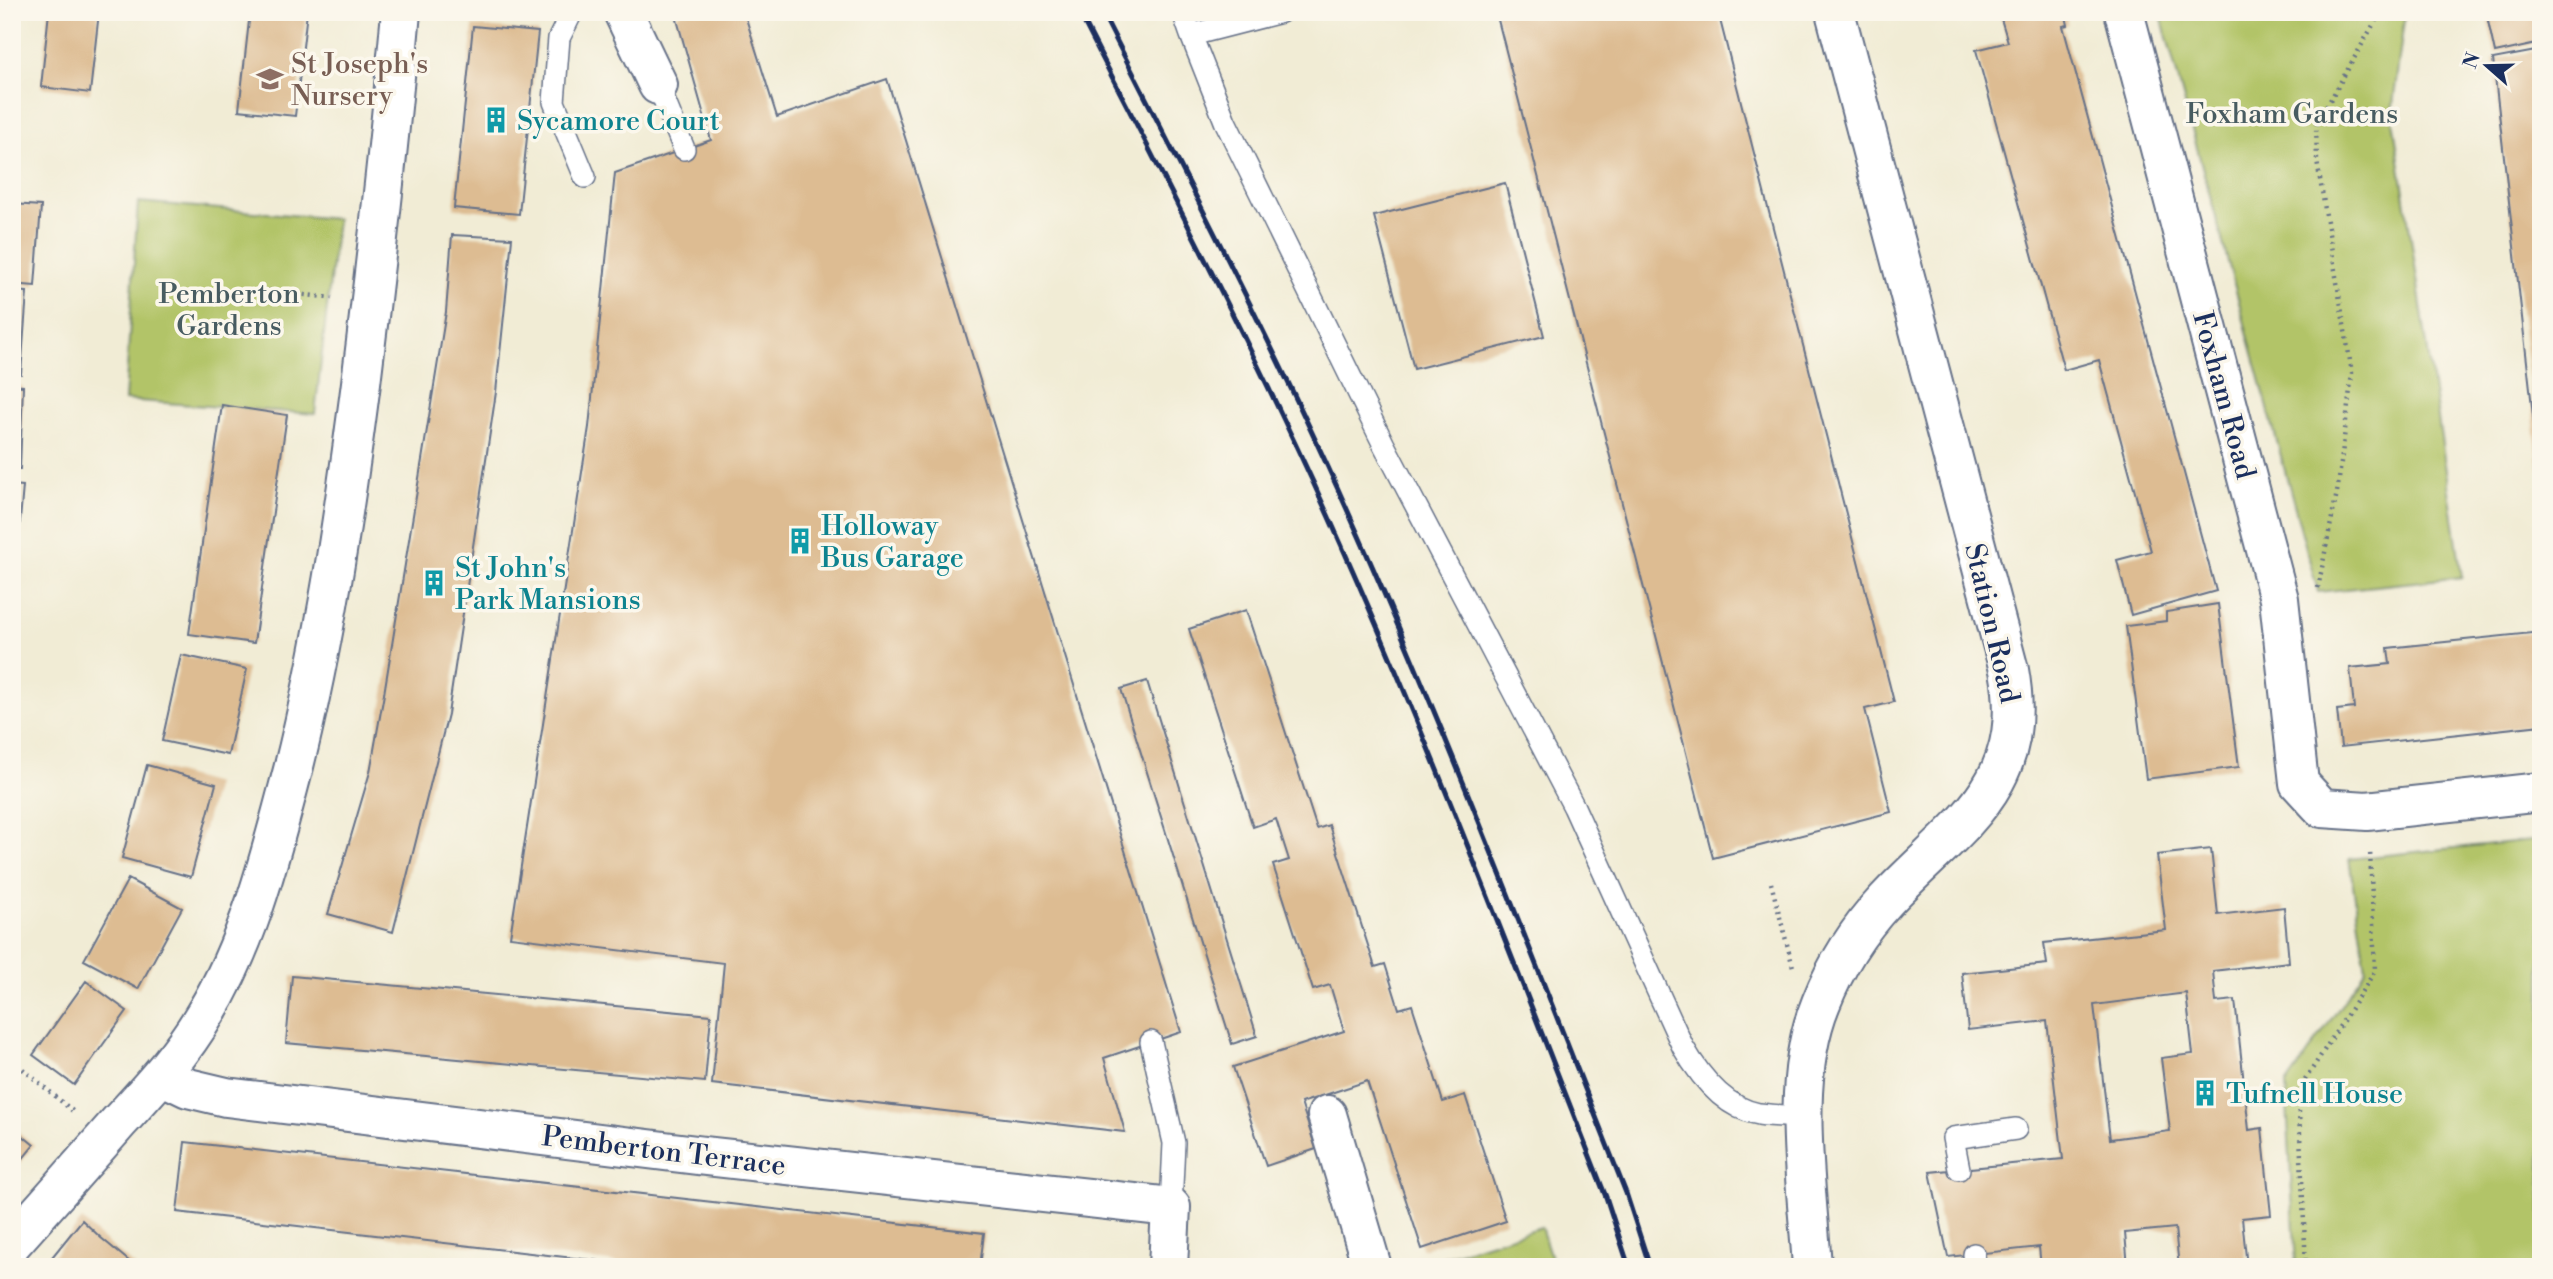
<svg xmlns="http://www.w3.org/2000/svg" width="2553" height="1279" viewBox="0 0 2553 1279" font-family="'Libre Bodoni',serif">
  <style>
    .green { fill: #b2c467; stroke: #667a62; stroke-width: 2 }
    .building { fill: #ddbc92; fill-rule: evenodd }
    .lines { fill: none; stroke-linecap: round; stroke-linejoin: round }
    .lane-casing { stroke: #667188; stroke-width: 24 }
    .street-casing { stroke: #667188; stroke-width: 42 }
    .path { stroke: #667188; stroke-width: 4.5; stroke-dasharray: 2 5; stroke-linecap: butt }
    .lane { stroke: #fff; stroke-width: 21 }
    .street { stroke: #fff; stroke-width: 38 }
    .rail { stroke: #1b2f5e; stroke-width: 5 }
    .labels { text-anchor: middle; stroke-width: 7; stroke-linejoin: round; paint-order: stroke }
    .education-label { font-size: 28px; fill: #785e54; stroke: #fbf7ec; text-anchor: start }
    .park-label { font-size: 28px; fill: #485c61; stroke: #fbf7ec }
    .culture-label { font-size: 28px; fill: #0d838f; stroke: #fbf7ec; text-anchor: start }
    .street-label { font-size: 28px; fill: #1b2f5e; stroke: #fbf7ec }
  </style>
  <rect width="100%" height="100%" fill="#fbf7ec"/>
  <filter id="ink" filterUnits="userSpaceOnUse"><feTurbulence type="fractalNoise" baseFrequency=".0143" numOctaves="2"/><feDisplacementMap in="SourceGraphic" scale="14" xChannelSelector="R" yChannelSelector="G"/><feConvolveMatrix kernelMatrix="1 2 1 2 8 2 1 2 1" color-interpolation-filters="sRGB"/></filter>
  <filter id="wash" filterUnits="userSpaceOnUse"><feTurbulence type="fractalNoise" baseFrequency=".00686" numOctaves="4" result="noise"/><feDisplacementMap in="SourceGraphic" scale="28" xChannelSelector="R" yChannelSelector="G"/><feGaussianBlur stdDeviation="1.57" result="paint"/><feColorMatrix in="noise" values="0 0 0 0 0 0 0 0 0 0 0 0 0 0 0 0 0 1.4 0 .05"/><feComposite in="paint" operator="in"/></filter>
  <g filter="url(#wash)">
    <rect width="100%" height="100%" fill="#f1ecd5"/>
    <!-- green -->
    <path class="green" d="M2160 12H2405L2392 113 2462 577 2318 592Z
      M138 202 337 219 315 414 125 400Z
      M2541 839V1267H2296L2286 1085 2366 969 2349 859Z
      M1541 1227 1554 1267H1413L1421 1264Z"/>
    <g id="blocks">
      <!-- building -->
      <path class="building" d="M49 12H99L90 93 41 87Z
        M250 12H307L295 116 239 110Z
        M682 12H744L777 117 887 79 1181 1032 1104 1058 1125 1132 712 1084 724 963 510 937 589 427 615 173 711 140 676 16Z
        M1496 12H1718L1894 702 1865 709 1891 812 1713 858Z
        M1999 12H2065L2068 25 2063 26 2216 591 2131 615 2117 560 2151 551 2099 360 2064 370 1976 50 2008 42Z
        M2486 12H2541V43L2495 53Z
        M473 26 538 32 519 214 454 208Z
        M2541 50V469H2539L2493 59Z
        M1505 183 1544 336 1414 369 1374 216Z
        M12 204 41 206 35 286 12 284Z
        M452 235 512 238 496 392 448 714 393 932 328 914 370 772 384 694 446 312Z
        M12 291 27 292 21 374 12 373Z
        M12 385 23 386 20 469H12Z
        M222 405 287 415 254 643 189 634Z
        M12 485 23 486 16 567H12Z
        M2218 604 2239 767 2146 779 2126 626 2166 621V612Z
        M1246 610 1317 829 1329 825 1375 967 1385 964 1399 1009 1412 1005 1443 1102 1465 1095 1506 1221 1422 1249 1367 1081 1301 1103 1316 1149 1266 1166 1233 1067 1344 1031 1330 985 1313 990 1273 865 1289 860 1276 819 1253 827 1189 629Z
        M2541 632V725L2341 747 2337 710 2354 708 2350 668 2390 664 2388 648Z
        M181 655 247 669 228 755 162 741Z
        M1147 681 1257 1036 1232 1044 1121 689Z
        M147 765 216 784 191 877 122 858Z
        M2211 849 2218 915 2284 907 2289 962 2213 971 2216 1002 2235 1000 2249 1130 2262 1128 2271 1215 2242 1218 2247 1267H2179L2175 1228 2125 1233 2128 1267H2041L2039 1247 1948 1257 1930 1172 2063 1159 2047 1021 1968 1030 1962 973 2047 964 2044 943 2166 930 2157 855ZM2186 993 2193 1054 2161 1058 2170 1131 2110 1139 2094 1005Z
        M128 879 182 908 138 989 84 960Z
        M292 976 711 1015 705 1082 286 1043Z
        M86 981 127 1011 74 1085 33 1055Z
        M12 1127 34 1145 12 1172Z
        M185 1142 984 1233 980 1267H652L177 1212Z
        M82 1220 100 1237 136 1267H44Z
        M1043 1262 1086 1265V1267H1043Z"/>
    </g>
  </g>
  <g filter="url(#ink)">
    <use href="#blocks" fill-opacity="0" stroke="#667188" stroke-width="2"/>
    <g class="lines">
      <!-- lane casing -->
      <g class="lane-casing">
        <path id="lane" d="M572 12 559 38 554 102 585 177
          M1183 12 1191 35 1281 12
          M1191 35 1225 121 1384 445 1574 807 1683 1047C1699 1075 1724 1108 1759 1114 1773 1116 1788 1116 1803 1117
          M658 85 684 149
          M1151 1042 1174 1143 1171 1207
          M1959 1169 1953 1138 2016 1129
          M1974 1254 1975 1267"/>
      </g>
      <!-- street casing -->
      <g class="street-casing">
        <path id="street" d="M623 12 658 85
          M2124 12 2279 599 2299 783 2322 808 2367 811 2541 792
          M161 1075 188 1088 226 1097 705 1156 1171 1207 1168 1267
          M1327 1115 1372 1267
          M12 1243C48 1203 83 1163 118 1123 149 1089 182 1054 205 1014 250 940 271 853 293 770 325 643 344 514 361 383 376 260 390 136 401 12
          M1812 1267C1807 1185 1789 1080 1821 1003 1836 965 1858 930 1886 900 1955 826 2031 788 2009 670L1835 12"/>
      </g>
      <!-- path -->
      <path class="path" d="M262 290 332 298
        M2318 588 2338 487 2352 373 2317 161 2316 125 2376 20 2375 12
        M1771 883 1793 967
        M12 1060 75 1113
        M2306 1267 2298 1091 2375 971 2370 850"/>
      <!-- lane -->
      <use href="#lane" class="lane"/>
      <!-- street -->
      <use href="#street" class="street"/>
      <!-- rail -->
      <path class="rail" d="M1079 12C1164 179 1251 344 1328 515 1429 739 1516 969 1606 1197L1629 1267
        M1102 12C1185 176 1271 339 1346 507 1447 732 1535 963 1626 1193L1650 1267"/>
    </g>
  </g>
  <!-- icons -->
  <defs>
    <g id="school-bare" transform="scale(2.1)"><path d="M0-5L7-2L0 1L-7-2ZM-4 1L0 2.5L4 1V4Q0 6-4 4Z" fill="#8d6e63" stroke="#fbf7ec" stroke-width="2.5" paint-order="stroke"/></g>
    <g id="building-bare" transform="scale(2.1)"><path d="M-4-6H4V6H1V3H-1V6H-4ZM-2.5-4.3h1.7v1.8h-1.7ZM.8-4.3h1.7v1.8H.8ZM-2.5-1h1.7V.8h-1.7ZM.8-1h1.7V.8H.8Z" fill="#0f9aa8" stroke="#fbf7ec" stroke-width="2.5" paint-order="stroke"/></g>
  </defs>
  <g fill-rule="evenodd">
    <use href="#school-bare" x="270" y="79"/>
    <use href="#building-bare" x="496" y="120"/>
    <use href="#building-bare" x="800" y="541"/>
    <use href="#building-bare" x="434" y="583"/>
    <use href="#building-bare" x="2205" y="1093"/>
  </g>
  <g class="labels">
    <!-- education labels -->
    <g class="education-label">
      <text x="291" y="73">St Joseph's<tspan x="291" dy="32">Nursery</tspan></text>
    </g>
    <!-- park labels -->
    <g class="park-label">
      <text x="2292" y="123">Foxham Gardens</text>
      <text x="229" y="303">Pemberton<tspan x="229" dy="32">Gardens</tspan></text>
    </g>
    <!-- culture labels -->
    <g class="culture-label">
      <text x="517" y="130">Sycamore Court</text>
      <text x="821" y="535">Holloway<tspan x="821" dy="32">Bus Garage</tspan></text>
      <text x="455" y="577">St John's<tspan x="455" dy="32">Park Mansions</tspan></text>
      <text x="2226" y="1103">Tufnell House</text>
    </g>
    <!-- street labels -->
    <g class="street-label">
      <text transform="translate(2225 395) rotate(75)" y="10">Foxham Road</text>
      <text transform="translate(1993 623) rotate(77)" y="10">Station Road</text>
      <text transform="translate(664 1150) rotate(7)" y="10">Pemberton Terrace</text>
    </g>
  </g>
  <!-- margin -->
  <rect width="2553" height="1279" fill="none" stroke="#fbf7ec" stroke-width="42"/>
  <!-- north arrow -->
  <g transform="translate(2487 66) rotate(290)" stroke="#fbf7ec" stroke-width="5" paint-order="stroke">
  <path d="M0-5L12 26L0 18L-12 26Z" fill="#1b2f5e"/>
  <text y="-10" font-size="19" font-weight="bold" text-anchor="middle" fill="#1b2f5e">N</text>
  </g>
</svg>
